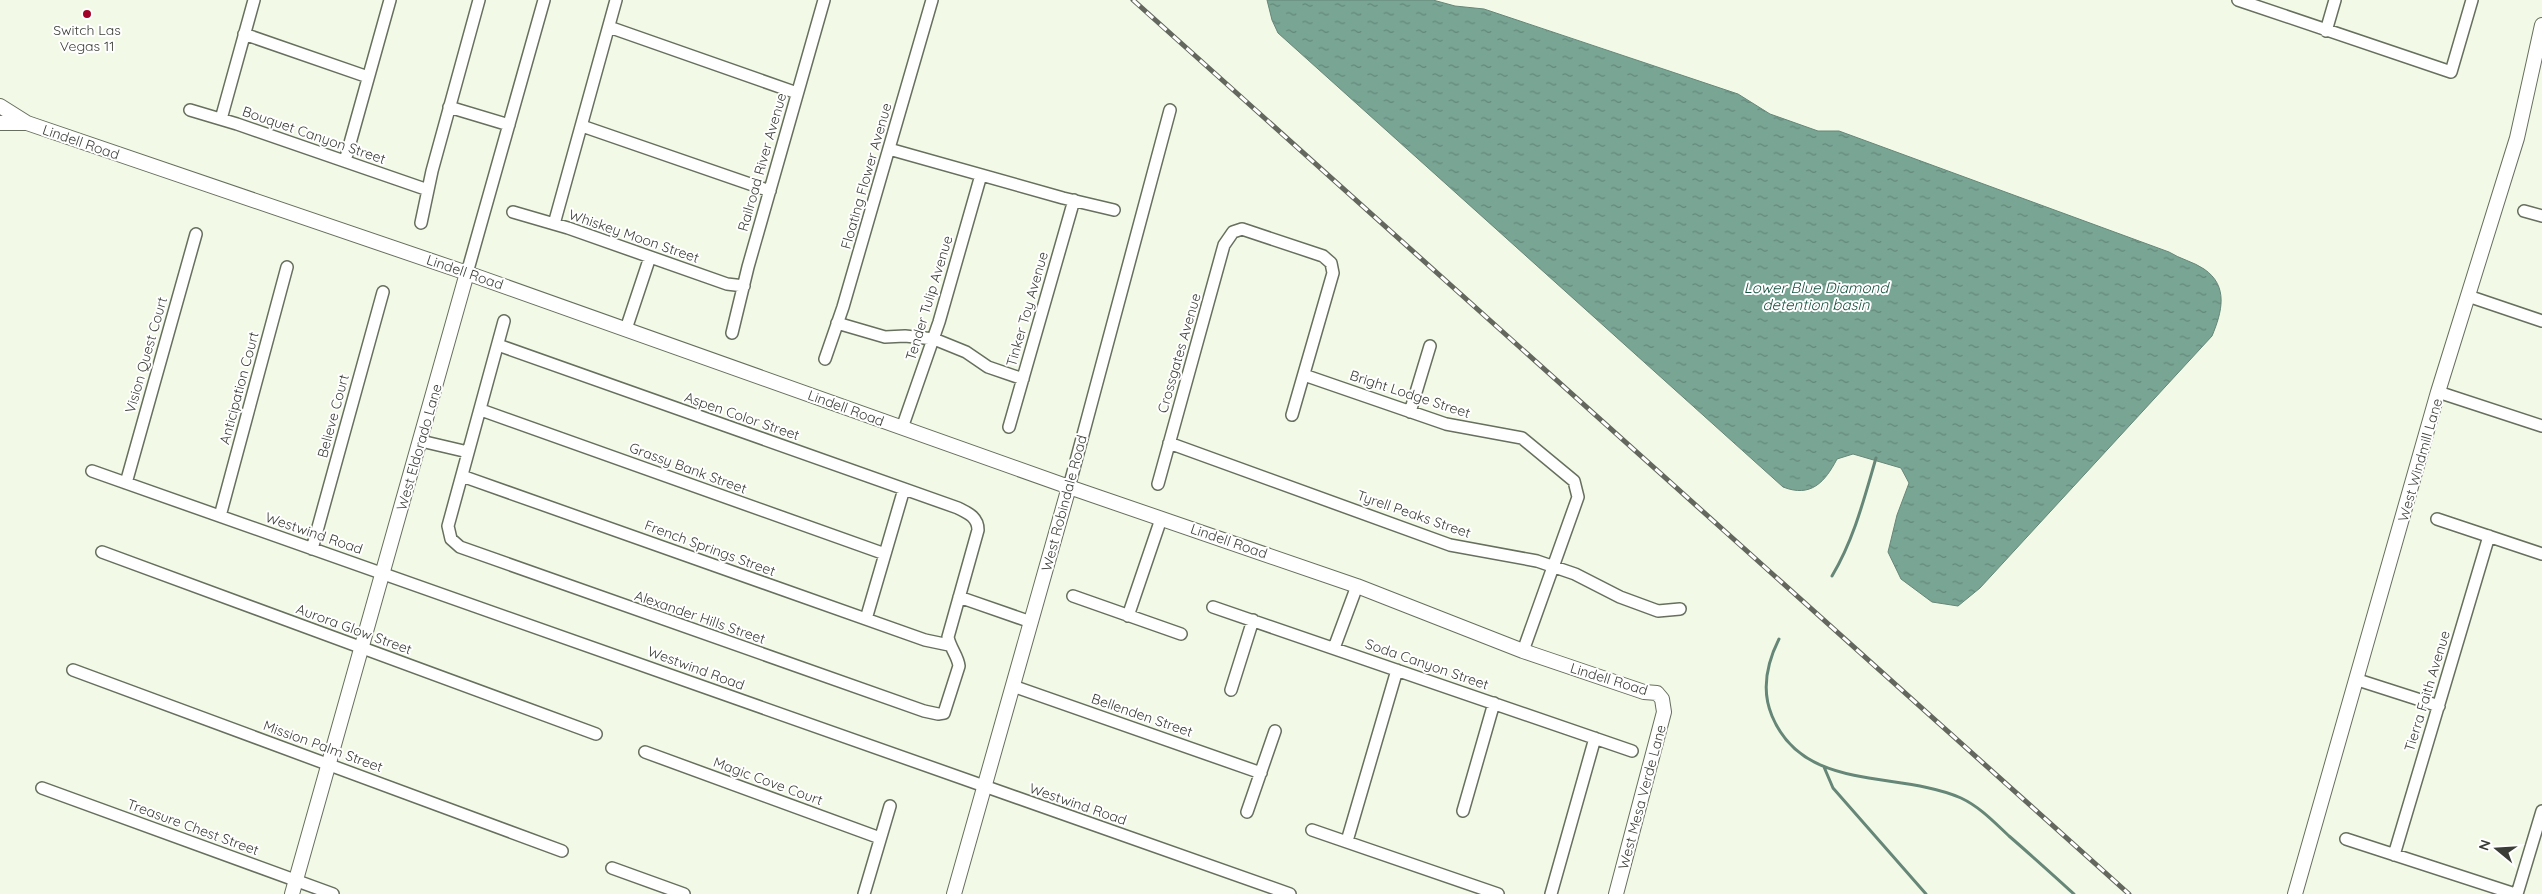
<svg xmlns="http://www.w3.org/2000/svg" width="2542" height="894" viewBox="0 0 2542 894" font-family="Quicksand,sans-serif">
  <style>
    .water { fill: url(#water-ripples); stroke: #668678 }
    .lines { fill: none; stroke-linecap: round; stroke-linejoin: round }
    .stream { stroke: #668678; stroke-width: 3 }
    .minor-casing { stroke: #676f5e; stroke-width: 14 }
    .tertiary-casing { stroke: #676f5e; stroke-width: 16 }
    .minor { stroke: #fff; stroke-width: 11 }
    .tertiary { stroke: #fff; stroke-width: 14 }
    .rail-casing { stroke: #63675e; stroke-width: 5 }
    .rail { stroke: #fff; stroke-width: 3; stroke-dasharray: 9; stroke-linecap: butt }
    .poi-dot { fill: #a20227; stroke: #fff; stroke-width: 2 }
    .labels { text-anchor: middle; stroke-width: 4; stroke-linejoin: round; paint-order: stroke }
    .poi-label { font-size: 14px; fill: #3a3d36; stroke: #fff }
    .street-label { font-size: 14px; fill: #3a3d36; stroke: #fff }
    .water-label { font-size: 15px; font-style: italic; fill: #185341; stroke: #fff }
  </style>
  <defs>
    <pattern id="water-ripples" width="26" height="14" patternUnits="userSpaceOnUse" patternTransform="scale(1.25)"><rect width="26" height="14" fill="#79a595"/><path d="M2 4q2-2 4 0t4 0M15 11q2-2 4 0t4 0" fill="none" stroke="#64887a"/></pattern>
  </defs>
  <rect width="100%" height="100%" fill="#f2fae7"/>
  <!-- water -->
  <path class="water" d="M1267 0H1433L1455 6 1484 9 1738 94 1770 114 1818 131H1839L2169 252C2180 259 2194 262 2204 269 2229 286 2222 312 2212 336L1980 588 1958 606 1932 602 1901 579 1888 552 1897 515 1909 483 1901 468 1853 454 1837 459C1825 482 1811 498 1783 487L1278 33 1272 20Z"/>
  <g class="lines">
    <!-- stream -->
    <path class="stream" d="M1832 576C1854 539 1864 499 1876 458
      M1779 639C1767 663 1761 690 1772 716 1804 793 1897 770 1961 798 1980 807 1994 822 2009 836 2031 855 2053 875 2074 894
      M1824 767 1833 788 1926 894"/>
    <!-- minor casing -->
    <g class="minor-casing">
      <path id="minor" d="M2238 0 2451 72 2472 0
        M609 27 797 93
        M2326 31 2335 0
        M244 34 368 77
        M449 107 509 125
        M190 110 237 124 428 190
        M221 119 254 0
        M582 126 770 191
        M889 149 1063 198 1114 210
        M345 161 390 0
        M2524 211 2542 216
        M513 212 568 228 727 284 744 286
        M421 223 432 171 479 0
        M554 224 616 0
        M467 273 544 0
        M2468 296 2542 321
        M837 323 885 337 905 336 934 339 966 352 988 367 1023 379
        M626 329 650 257
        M732 333 748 267 824 0
        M498 345 958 508C968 513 978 517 978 530L948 637C950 648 958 656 959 666L944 713 938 714 924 711 460 547 451 539 448 526 504 321
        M825 359 843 307 932 0
        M1304 375 1446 424 1522 438 1574 481 1578 497 1523 651
        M2438 392 2542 426
        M481 410 885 554
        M1410 412 1430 346
        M1009 427 1074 200
        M902 428 939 322 981 175
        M421 441 468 452
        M1169 443 1450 545 1537 561 1575 574 1620 597 1658 611 1680 609
        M92 471 1290 894
        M462 476 925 640 949 645
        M126 483 196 234
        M1158 484 1224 245 1233 232 1242 229 1323 256 1331 263 1333 273 1292 415
        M1069 487 1170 110
        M220 516 287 267
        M2437 519 2542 554
        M312 549 383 292
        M102 552 596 734
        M1073 596 1181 634
        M959 597 1031 622
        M1213 607 1632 751
        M1128 616 1161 519
        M866 619 904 489
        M1334 648 1357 586
        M73 670 562 851
        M2358 680 2439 706
        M1013 686 1261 773
        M1231 690 1253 620
        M645 752 880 838
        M42 788 333 894
        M1463 811 1494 703
        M1247 812 1275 731
        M1312 830 1498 894
        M2346 839 2515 894
        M1347 841 1397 670
        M2394 855 2489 536
        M612 868 684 894
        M864 894 890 806
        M1551 894 1595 738
        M2517 894 2542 811"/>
    </g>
    <!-- tertiary casing -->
    <g class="tertiary-casing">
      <path id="tertiary" d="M0 106 27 123 467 273 1069 487 1357 586 1523 651 1644 692 1657 693 1662 699 1664 712 1616 894
        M0 123H26
        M292 894 467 273
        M954 894 1069 487
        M2295 894 2438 392 2517 138 2542 25"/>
    </g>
    <!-- minor -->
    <use href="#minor" class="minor"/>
    <!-- tertiary -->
    <use href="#tertiary" class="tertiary"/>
    <!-- rail casing -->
    <g class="rail-casing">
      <path id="rail" d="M1133 0 2129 894"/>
    </g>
    <!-- rail -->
    <use href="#rail" class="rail"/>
  </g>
  <!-- markers -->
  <circle class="poi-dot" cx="87" cy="14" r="5"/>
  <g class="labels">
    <!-- poi labels -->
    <g class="poi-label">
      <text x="87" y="35">Switch Las<tspan x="87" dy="16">Vegas 11</tspan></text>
    </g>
    <!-- street labels -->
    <g class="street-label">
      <text transform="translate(314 135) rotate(19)" y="5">Bouquet Canyon Street</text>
      <text transform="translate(81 142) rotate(19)" y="5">Lindell Road</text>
      <text transform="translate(762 162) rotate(-74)" y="5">Railroad River Avenue</text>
      <text transform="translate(866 176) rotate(-74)" y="5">Floating Flower Avenue</text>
      <text transform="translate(634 236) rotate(19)" y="5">Whiskey Moon Street</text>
      <text transform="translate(465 272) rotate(19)" y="5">Lindell Road</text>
      <text transform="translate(929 298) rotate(-73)" y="5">Tender Tulip Avenue</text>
      <text transform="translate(1027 309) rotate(-74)" y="5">Tinker Toy Avenue</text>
      <text transform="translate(1179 353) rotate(-74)" y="5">Crossgates Avenue</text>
      <text transform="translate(146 355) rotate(-74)" y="5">Vision Quest Court</text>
      <text transform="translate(239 388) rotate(-75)" y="5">Anticipation Court</text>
      <text transform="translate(1410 394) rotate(18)" y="5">Bright Lodge Street</text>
      <text transform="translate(846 408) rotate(20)" y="5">Lindell Road</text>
      <text transform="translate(333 416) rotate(-75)" y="5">Believe Court</text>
      <text transform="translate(742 416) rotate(19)" y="5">Aspen Color Street</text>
      <text transform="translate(419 447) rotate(-74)" y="5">West Eldorado Lane</text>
      <text transform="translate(2420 460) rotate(-74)" y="5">West Windmill Lane</text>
      <text transform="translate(688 468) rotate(20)" y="5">Grassy Bank Street</text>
      <text transform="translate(1064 503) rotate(-75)" y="5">West Robindale Road</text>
      <text transform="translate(1414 514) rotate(19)" y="5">Tyrell Peaks Street</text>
      <text transform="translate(314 533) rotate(19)" y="5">Westwind Road</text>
      <text transform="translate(1229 541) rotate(19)" y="5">Lindell Road</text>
      <text transform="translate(710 548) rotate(20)" y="5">French Springs Street</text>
      <text transform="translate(700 617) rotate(19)" y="5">Alexander Hills Street</text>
      <text transform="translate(354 629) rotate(20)" y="5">Aurora Glow Street</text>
      <text transform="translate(1427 664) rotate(19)" y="5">Soda Canyon Street</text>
      <text transform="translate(696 668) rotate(20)" y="5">Westwind Road</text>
      <text transform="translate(1609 679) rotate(17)" y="5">Lindell Road</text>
      <text transform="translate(2427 691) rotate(-73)" y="5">Tierra Faith Avenue</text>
      <text transform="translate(1142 715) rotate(19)" y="5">Bellenden Street</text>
      <text transform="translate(323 746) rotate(20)" y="5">Mission Palm Street</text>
      <text transform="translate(768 781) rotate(20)" y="5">Magic Cove Court</text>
      <text transform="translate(1642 797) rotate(-75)" y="5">West Mesa Verde Lane</text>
      <text transform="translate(1078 804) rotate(19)" y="5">Westwind Road</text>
      <text transform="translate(193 827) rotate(20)" y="5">Treasure Chest Street</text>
    </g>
    <!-- water labels -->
    <g class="water-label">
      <text x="1816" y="293">Lower Blue Diamond<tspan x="1816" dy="17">detention basin</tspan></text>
    </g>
  </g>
  <!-- north arrow -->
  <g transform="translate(2497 849) rotate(288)" stroke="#ffffff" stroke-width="4" paint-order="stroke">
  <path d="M0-4L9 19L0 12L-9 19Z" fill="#3a3d36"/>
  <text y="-8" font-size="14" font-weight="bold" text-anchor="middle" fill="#3a3d36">N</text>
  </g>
</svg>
